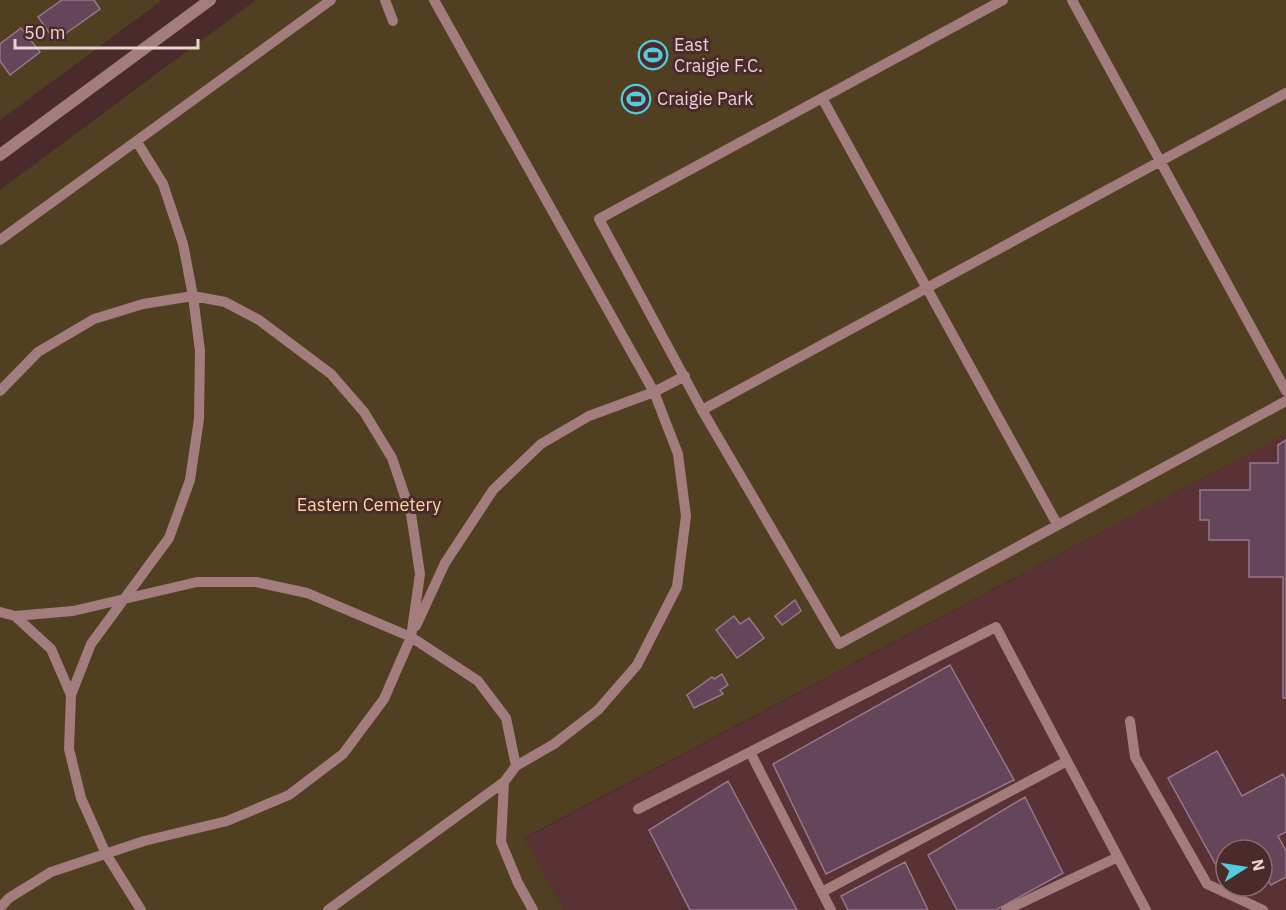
<svg xmlns="http://www.w3.org/2000/svg" width="1286" height="910" viewBox="0 0 1286 910" font-family="'IBM Plex Sans',sans-serif">
  <style>
    .built { fill: #5a3134; fill-rule: evenodd }
    .green { fill: #504021 }
    .building { fill: #654559; stroke: #98778b; stroke-width: 1.5 }
    .lines { fill: none; stroke-linecap: round; stroke-linejoin: round }
    .service { stroke: #a37c7d; stroke-width: 10 }
    .tertiary { stroke: #a37c7d; stroke-width: 12 }
    .labels { text-anchor: middle; stroke-width: 6; stroke-linejoin: round; paint-order: stroke }
    .poi-label { font-size: 18px; fill: #e8d2d3; stroke: #4b2a2c; text-anchor: start }
    .park-label { font-size: 18px; fill: #f7d89d; stroke: #4b2a2c }
  </style>
  <rect width="100%" height="100%" fill="#4b2a2c"/>
  <!-- built -->
  <path class="built" d="M1286 434V910H564L524 839ZM1226 850H1262V886H1226Z"/>
  <!-- green -->
  <path class="green" d="M0 0H160L161 1 0 120Z
    M256 0H1286V434L524 838 564 910H0V190Z"/>
  <!-- building -->
  <path class="building" d="M62 0H94L100 9 55 41 38 17Z
    M21 28 40 52 10 75 0 61V44Z
    M1286 440V698H1283V577H1249V540H1209V520H1200V490H1250V463H1278V445Z
    M795 600 801 611 782 625 775 616Z
    M734 616 740 624 749 618 764 638 737 658 716 630Z
    M950 665 1014 780 826 874 773 764Z
    M722 674 728 685 720 690 723 694 694 708 687 695 712 677 714 679Z
    M1217 751 1242 796 1283 774 1286 780V832L1278 836 1286 851V877L1271 885 1262 869V850H1252L1251 849 1249 850H1226V862L1217 867 1168 778Z
    M728 781 797 910H690L649 830Z
    M1025 797 1063 873 996 910H957L928 855Z
    M905 862 928 910H848L841 896Z"/>
  <g class="lines">
    <!-- service -->
    <path class="service" d="M385 0 393 21
      M1003 0 599 219 702 410 839 644 1286 401
      M1072 0 1286 391
      M822 98 1057 524
      M137 142 163 184 183 244 193 296 200 351 199 419 190 480 169 538 91 644 71 695 69 749 81 798 106 854 141 910
      M0 240 331 0
      M0 391 38 352 94 319 143 304 193 296 225 302 259 320 331 374 364 412 392 458 411 514 420 574 411 637 384 699 343 754 289 795 227 821 144 841 51 872 9 898 0 908
      M702 410 1286 93
      M0 612 15 616 73 611 197 582H256L307 593 411 637 478 681 506 718 516 766
      M15 616 51 649 71 695
      M416 626 445 563 493 490 541 444 589 416 654 392 685 376
      M1130 721 1135 757 1207 884 1263 910
      M750 752 831 910
      M504 782 501 842 518 883 533 910
      M638 809 996 627 1146 910
      M822 892 1067 761
      M328 910 504 782 516 766 554 744 598 710 637 665 677 587 686 516 678 454 654 392 434 0
      M1006 910 1118 857"/>
    <!-- tertiary -->
    <path class="tertiary" d="M0 155 210 0"/>
  </g>
  <!-- icons -->
  <defs>
    <g id="stadium-ring" transform="scale(1.5)"><circle r="9.5" fill="#4b2a2c" stroke="#52cbda" stroke-width="1.5"/><path d="M0-5a6.5 5 0 1 0 0 10a6.5 5 0 1 0 0-10ZM-3.5-1.8h7v3.6h-7Z" fill="#52cbda"/></g>
  </defs>
  <g fill-rule="evenodd">
    <use href="#stadium-ring" x="653" y="55"/>
    <use href="#stadium-ring" x="636" y="99"/>
  </g>
  <g class="labels">
    <!-- poi labels -->
    <g class="poi-label">
      <text x="674" y="51">East<tspan x="674" dy="21">Craigie F.C.</tspan></text>
      <text x="657" y="105">Craigie Park</text>
    </g>
    <!-- park labels -->
    <g class="park-label">
      <text x="369" y="511">Eastern Cemetery</text>
    </g>
  </g>
  <!-- north arrow -->
  <g transform="translate(1244 868) rotate(78)"><circle r="28" fill="#4b2a2c" stroke="#8a6d6f" stroke-width="1.5"/>
  <path d="M0-4.5L10 22L0 15L-10 22Z" fill="#52cbda"/>
  <text y="-9" font-size="16" font-weight="bold" text-anchor="middle" fill="#e8d2d3">N</text>
  </g>
  <!-- scale -->
  <path d="M15 39v9h183v-9" fill="none" stroke="#e8d2d3" stroke-width="3"/>
  <text x="24" y="39" font-size="18" fill="#e8d2d3" stroke="#4b2a2c" stroke-width="4.5" paint-order="stroke">50 m</text>
</svg>
